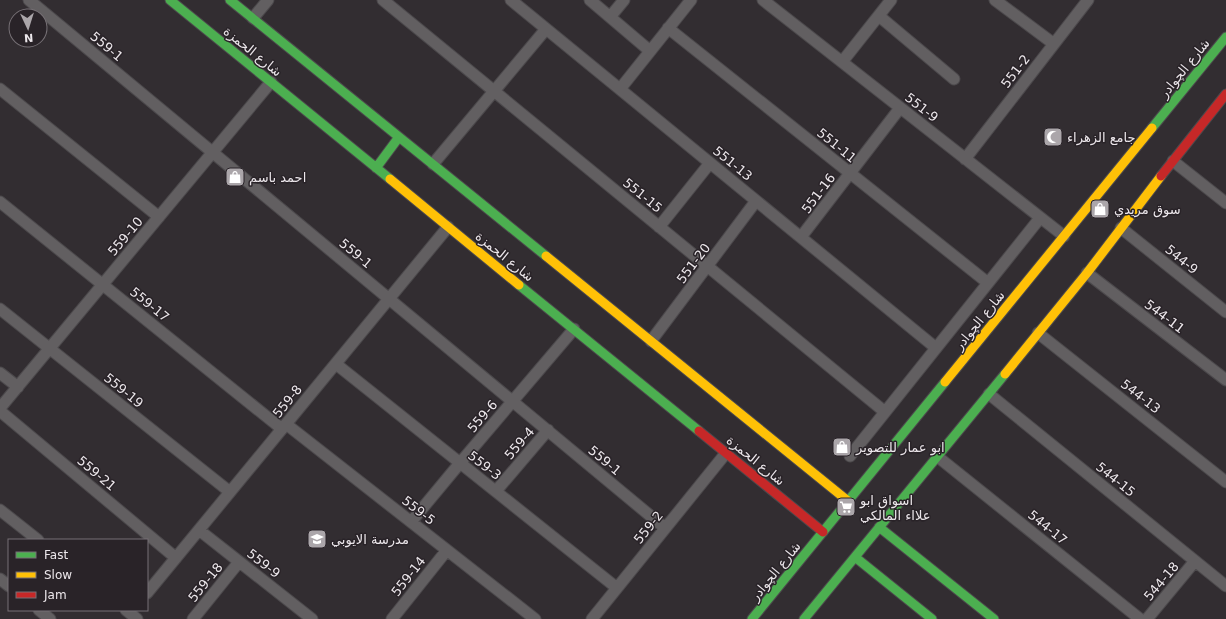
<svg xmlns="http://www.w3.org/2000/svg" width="1226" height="619" viewBox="0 0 1226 619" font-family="'DejaVu Sans',Cairo,sans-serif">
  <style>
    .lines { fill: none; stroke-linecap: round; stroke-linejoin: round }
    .street-casing { stroke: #4c494c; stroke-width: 13 }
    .fast-casing { stroke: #4c494c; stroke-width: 11 }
    .slow-casing { stroke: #4c494c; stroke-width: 11 }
    .jam-casing { stroke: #4c494c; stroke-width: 11 }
    .street { stroke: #625f61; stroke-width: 11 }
    .fast { stroke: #4caf50; stroke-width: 9 }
    .slow { stroke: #ffc107; stroke-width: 9 }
    .jam { stroke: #c62828; stroke-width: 9 }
    .labels { text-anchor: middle; stroke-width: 3; stroke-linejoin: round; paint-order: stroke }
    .street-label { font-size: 13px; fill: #ece7eb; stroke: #292328 }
    .poi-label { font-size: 13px; fill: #ece7eb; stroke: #292328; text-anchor: start }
  </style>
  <rect width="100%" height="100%" fill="#322d31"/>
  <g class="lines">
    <!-- street casing -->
    <g class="street-casing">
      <path id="street" d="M29 0 665 528
        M383 0 885 412
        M511 0 936 348
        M590 0 650 51
        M763 0 1064 236
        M995 0 1054 44
        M879 16 954 79
        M610 17 624 0
        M253 18 268 0
        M668 28 988 283
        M842 62 891 0
        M0 89 159 217
        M620 89 691 0
        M965 159 1088 0
        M1173 161 1226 203
        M433 164 546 29
        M0 202 282 429
        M659 227 710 163
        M1121 228 1226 312
        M801 237 900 108
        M1087 273 1226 380
        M0 309 230 492
        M1038 333 1226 482
        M651 341 756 201
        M336 364 617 588
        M0 373 18 387
        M989 394 1226 586
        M0 408 271 82
        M0 411 176 558
        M286 424 535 619
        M850 456 1040 218
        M938 457 1140 619
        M496 491 548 430
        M0 510 38 540
        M411 522 460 463 574 329
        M199 530 312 619
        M0 579 9 586
        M147 593 448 227
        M39 610 50 619
        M126 610 137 619
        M193 619 239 562
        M392 619 447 550
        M592 619 726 453
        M1147 619 1195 561"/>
    </g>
    <!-- fast casing -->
    <g class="fast-casing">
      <path id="fast" d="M170 0 390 179
        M230 0 546 256
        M1152 128 1226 37
        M376 168 399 137
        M519 285 699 431
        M879 527 994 619
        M855 557 932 619
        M752 619 945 382
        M804 619 1005 374"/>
    </g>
    <!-- slow casing -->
    <g class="slow-casing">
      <path id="slow" d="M390 179 519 285
        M546 256 848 501
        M1005 374 1087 273 1161 176
        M945 382 1152 128"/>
    </g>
    <!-- jam casing -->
    <g class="jam-casing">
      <path id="jam" d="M1161 176 1226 94
        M699 431 823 532"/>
    </g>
    <!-- street -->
    <use href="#street" class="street"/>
    <!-- fast -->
    <use href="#fast" class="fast"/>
    <!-- slow -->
    <use href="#slow" class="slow"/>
    <!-- jam -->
    <use href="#jam" class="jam"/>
  </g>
  <!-- icons -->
  <defs>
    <g id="mosque-square" transform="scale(1)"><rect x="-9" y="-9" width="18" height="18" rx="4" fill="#aba6aa" stroke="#292328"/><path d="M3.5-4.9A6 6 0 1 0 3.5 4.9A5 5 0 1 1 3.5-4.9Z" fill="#fff"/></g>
    <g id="shop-square" transform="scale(1)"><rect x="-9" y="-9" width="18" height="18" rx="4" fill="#aba6aa" stroke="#292328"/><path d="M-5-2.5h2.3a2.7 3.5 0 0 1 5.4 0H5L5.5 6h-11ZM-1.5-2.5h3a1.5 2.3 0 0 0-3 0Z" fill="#fff"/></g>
    <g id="supermarket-square" transform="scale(1)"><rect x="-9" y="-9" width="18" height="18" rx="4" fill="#aba6aa" stroke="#292328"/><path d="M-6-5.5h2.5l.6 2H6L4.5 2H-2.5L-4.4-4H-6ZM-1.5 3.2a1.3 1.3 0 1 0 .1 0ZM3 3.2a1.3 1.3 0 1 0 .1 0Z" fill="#fff"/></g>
    <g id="school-square" transform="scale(1)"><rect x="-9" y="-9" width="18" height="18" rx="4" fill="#aba6aa" stroke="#292328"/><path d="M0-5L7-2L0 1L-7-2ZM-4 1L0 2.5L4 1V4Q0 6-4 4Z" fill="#fff"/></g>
  </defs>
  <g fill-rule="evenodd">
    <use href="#mosque-square" x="1053" y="137"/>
    <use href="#shop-square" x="235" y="177"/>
    <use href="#shop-square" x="1100" y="209"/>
    <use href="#shop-square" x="842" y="447"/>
    <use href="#supermarket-square" x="846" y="507"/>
    <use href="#school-square" x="317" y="539"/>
  </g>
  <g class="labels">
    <!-- street labels -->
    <g class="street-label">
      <text transform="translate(107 46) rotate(40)" y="5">559-1</text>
      <text transform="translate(253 51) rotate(39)" y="5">شارع الحمزة</text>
      <text transform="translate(1184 68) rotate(-51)" y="5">شارع الچوادر</text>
      <text transform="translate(1015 71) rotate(-53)" y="5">551-2</text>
      <text transform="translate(922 107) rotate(38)" y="5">551-9</text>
      <text transform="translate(837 145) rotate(39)" y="5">551-11</text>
      <text transform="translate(733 163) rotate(39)" y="5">551-13</text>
      <text transform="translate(818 193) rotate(-53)" y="5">551-16</text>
      <text transform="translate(643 195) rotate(39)" y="5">551-15</text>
      <text transform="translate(125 236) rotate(-50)" y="5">559-10</text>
      <text transform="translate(356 253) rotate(40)" y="5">559-1</text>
      <text transform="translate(505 256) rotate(39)" y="5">شارع الحمزة</text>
      <text transform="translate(1182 259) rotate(39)" y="5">544-9</text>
      <text transform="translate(693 263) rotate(-53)" y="5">551-20</text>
      <text transform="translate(150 304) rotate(39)" y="5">559-17</text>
      <text transform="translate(1165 316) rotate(37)" y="5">544-11</text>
      <text transform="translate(979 320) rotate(-51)" y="5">شارع الچوادر</text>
      <text transform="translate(124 390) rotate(39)" y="5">559-19</text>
      <text transform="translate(1141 396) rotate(38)" y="5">544-13</text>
      <text transform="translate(287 401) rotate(-51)" y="5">559-8</text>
      <text transform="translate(482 416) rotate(-49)" y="5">559-6</text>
      <text transform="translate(519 443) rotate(-49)" y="5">559-4</text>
      <text transform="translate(605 460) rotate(40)" y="5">559-1</text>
      <text transform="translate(756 460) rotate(39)" y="5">شارع الحمزة</text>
      <text transform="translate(485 465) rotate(38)" y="5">559-3</text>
      <text transform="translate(97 473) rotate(40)" y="5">559-21</text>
      <text transform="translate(1116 479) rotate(39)" y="5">544-15</text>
      <text transform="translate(419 510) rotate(38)" y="5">559-5</text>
      <text transform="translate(648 527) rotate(-51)" y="5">559-2</text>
      <text transform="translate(1048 527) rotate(39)" y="5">544-17</text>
      <text transform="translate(264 563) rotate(38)" y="5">559-9</text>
      <text transform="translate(775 571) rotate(-51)" y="5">شارع الچوادر</text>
      <text transform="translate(408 576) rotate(-52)" y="5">559-14</text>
      <text transform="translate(1161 581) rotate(-50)" y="5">544-18</text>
      <text transform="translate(205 582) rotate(-51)" y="5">559-18</text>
    </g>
    <!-- poi labels -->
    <g class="poi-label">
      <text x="1067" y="142">جامع الزهراء</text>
      <text x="249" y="182">احمد باسم</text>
      <text x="1114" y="214">سوق مريدي</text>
      <text x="856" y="452">ابو عمار للتصوير</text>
      <text x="860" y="505">اسواق ابو<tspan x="860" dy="15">علااء المالكي</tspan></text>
      <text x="331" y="544">مدرسة الايوبي</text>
    </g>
  </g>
  <!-- legend -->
  <rect x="8" y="539" width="140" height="72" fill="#292328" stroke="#777176"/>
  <rect x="16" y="552" width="20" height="6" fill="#4caf50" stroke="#777176"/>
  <text x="44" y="559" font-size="12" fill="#ece7eb">Fast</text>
  <rect x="16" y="572" width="20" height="6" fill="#ffc107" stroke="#777176"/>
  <text x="44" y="579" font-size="12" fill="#ece7eb">Slow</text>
  <rect x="16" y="592" width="20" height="6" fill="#c62828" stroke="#777176"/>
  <text x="44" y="599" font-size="12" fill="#ece7eb">Jam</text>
  <!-- north arrow -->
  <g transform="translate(28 28) rotate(176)"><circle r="19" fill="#292328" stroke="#777176"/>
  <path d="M0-3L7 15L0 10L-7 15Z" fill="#aba6aa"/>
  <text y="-6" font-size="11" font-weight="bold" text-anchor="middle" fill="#ece7eb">N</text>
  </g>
</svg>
